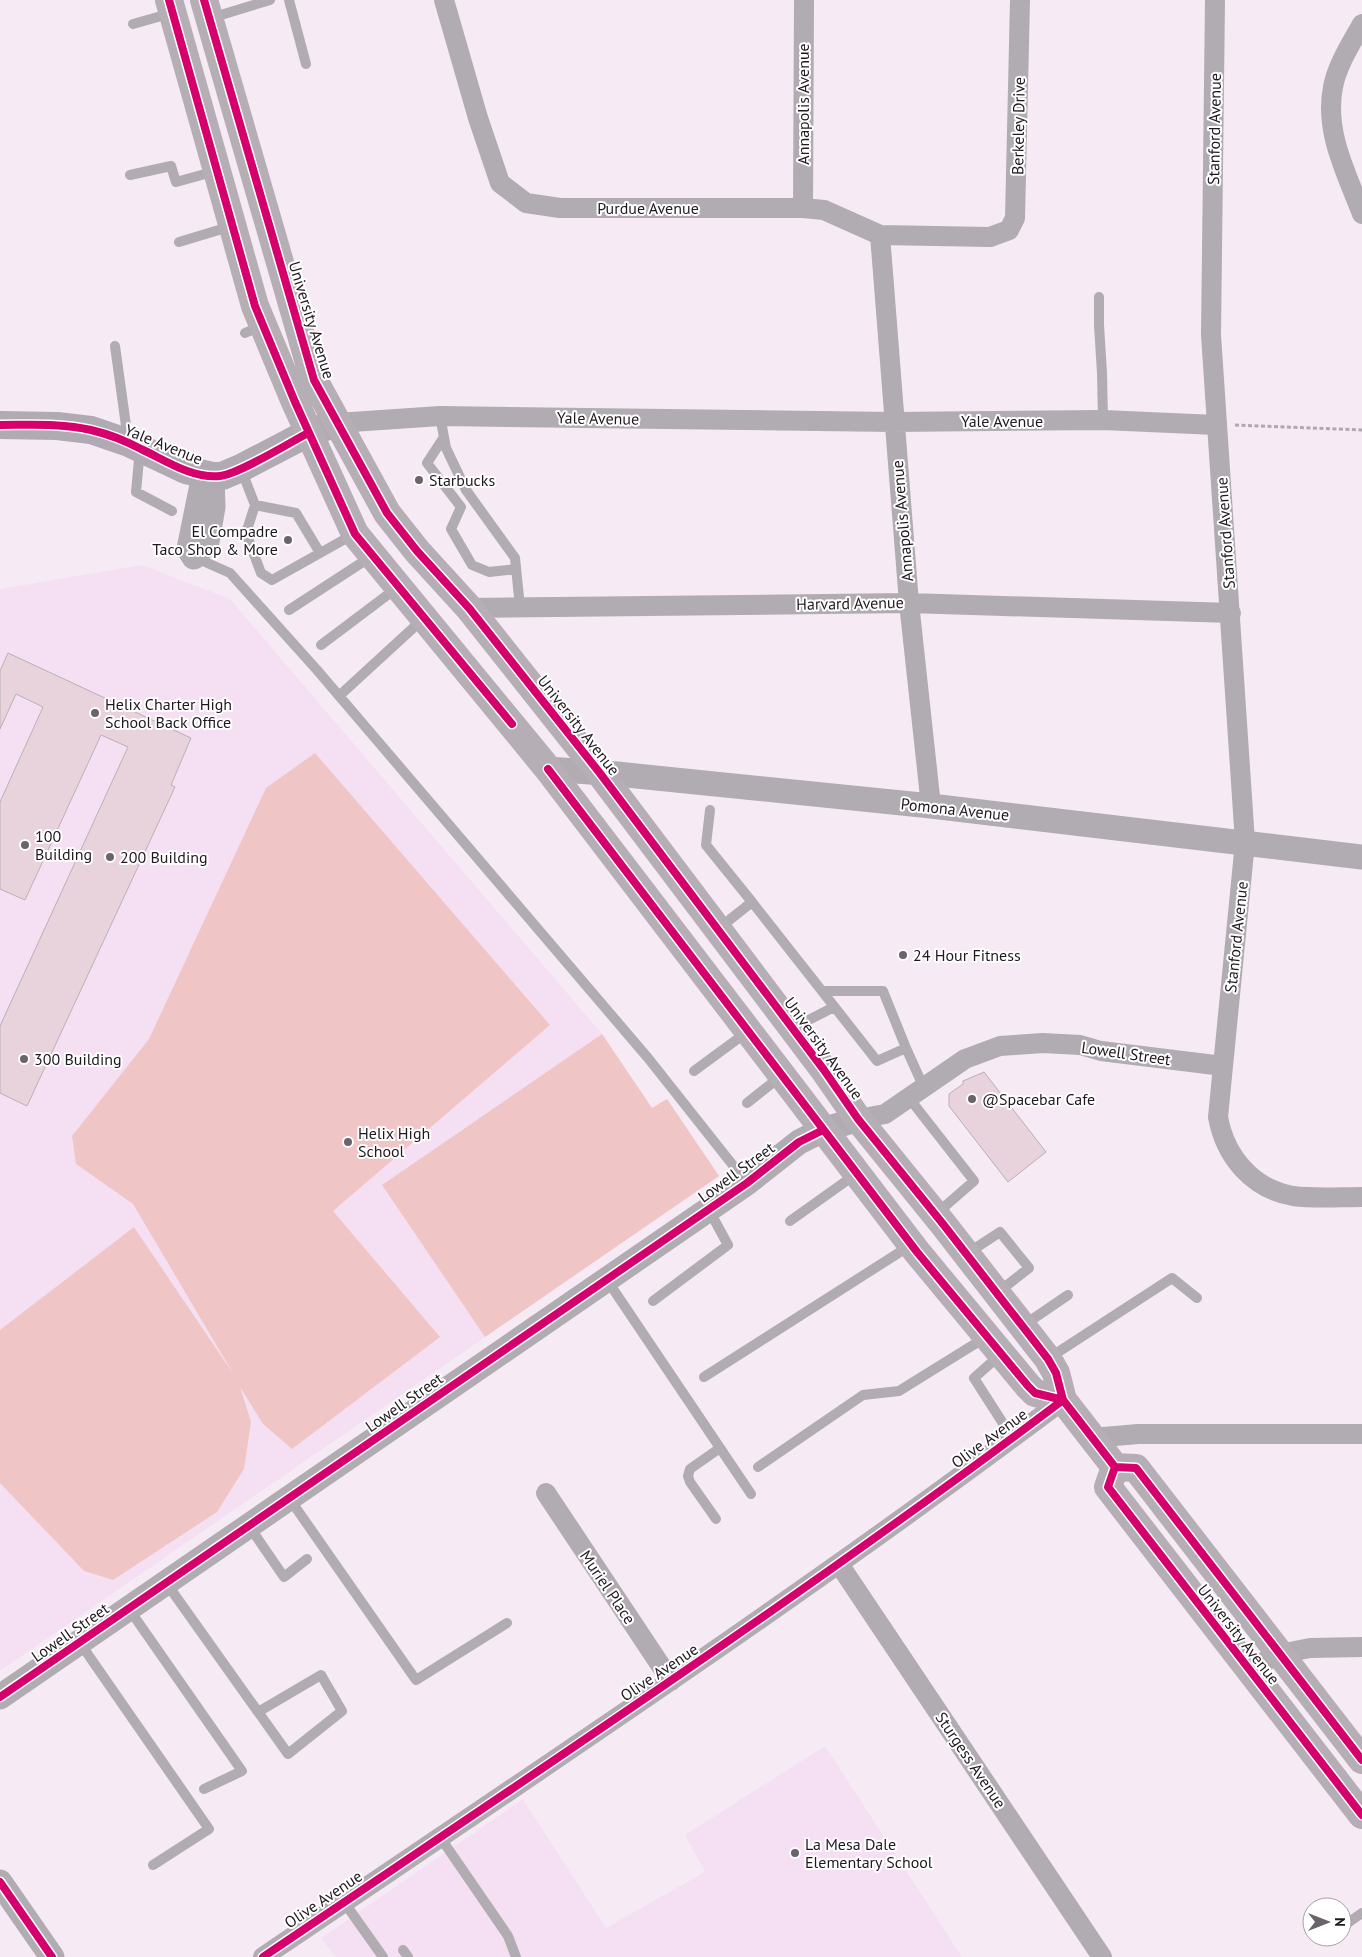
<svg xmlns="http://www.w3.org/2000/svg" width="1362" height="1957" viewBox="0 0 1362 1957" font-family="'PT Sans',sans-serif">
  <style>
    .built { fill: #f5e0f3 }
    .green { fill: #f0c5c6 }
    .building { fill: #e8d2dc; stroke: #baafb5 }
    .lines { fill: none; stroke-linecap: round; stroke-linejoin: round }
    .path { stroke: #afa9af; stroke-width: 3; stroke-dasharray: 4 2.5; stroke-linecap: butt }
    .service { stroke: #b0acb1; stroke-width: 10 }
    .minor { stroke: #b0acb1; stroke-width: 20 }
    .tertiary { stroke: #b0acb1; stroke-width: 25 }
    .secondary { stroke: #b0aab2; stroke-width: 28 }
    .primary { stroke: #b5aeb5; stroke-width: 28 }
    .cycleway-casing { stroke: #fff; stroke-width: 11 }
    .cycleway { stroke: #d6006c; stroke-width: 8 }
    .poi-dot { fill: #6b626a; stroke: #fff; stroke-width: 2 }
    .labels { text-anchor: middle; stroke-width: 4; stroke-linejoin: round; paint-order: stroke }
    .street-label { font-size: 16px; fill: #20181f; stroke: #fff }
    .poi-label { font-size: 16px; fill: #20181f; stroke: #fff; text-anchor: start }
  </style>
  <rect width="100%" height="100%" fill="#f6eaf5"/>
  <!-- built -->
  <path class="built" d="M142 565 230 599 602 1034 652 1108 667 1099 719 1176 0 1671V589Z
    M825 1746 962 1957H336L321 1938 523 1799 606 1928 705 1872 685 1835Z"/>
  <!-- green -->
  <path class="green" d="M315 753 550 1025 333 1211 440 1337 292 1449 263 1424 240 1387 251 1422 244 1469 217 1512 113 1580 84 1571 0 1483V1330L134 1227 234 1375 133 1204 76 1164 72 1136 149 1039 266 788Z
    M602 1034 652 1108 667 1099 719 1176 485 1337 382 1185Z"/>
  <!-- building -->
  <path class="building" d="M8 653 191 738 171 785 175 787 27 1106 0 1093V1026L128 747 101 735 25 900 0 889V802L43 707 16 694 0 729V671Z
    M984 1072 1046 1152 1008 1182 949 1106V1094L963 1084V1081Z"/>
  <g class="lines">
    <!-- path -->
    <path class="path" d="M1235 425 1362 430"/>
    <!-- service -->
    <path class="service" d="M289 0 306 64
      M211 18 270 0
      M133 24 172 13
      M130 175 171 166 176 182 216 171
      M179 242 232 226
      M1099 297V325L1102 373 1103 420
      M245 333 263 325
      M115 346 128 440
      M440 416 446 448 466 490 515 558 520 607
      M444 437 427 463 461 507 451 529 472 565 489 572 516 569
      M140 449 136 492 172 511
      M241 469 255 505 246 533 261 573 272 580 354 534
      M255 505 296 513 320 553
      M194 557 230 573 317 670 648 1058 747 1183
      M289 610 372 556
      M321 645 398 587
      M339 696 424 618
      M710 810 706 845 752 902 718 929
      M752 902 877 1061 906 1048 883 991H822
      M793 1028 834 1007
      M906 1048 924 1088
      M694 1071 747 1032
      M909 1098 974 1181 936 1214
      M747 1103 781 1076
      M790 1221 856 1174
      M968 1253 1000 1232 1029 1268 997 1293
      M607 1280 751 1494
      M653 1301 728 1245 709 1210
      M1024 1325 1068 1295
      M1001 1354 974 1378 1013 1439
      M1049 1358 1172 1278 1197 1298
      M704 1377 911 1245
      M758 1467 863 1395 899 1391 986 1337
      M289 1498 416 1680 507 1623
      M716 1519 690 1482 688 1476 690 1469 720 1448
      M249 1526 284 1577 307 1559
      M167 1584 288 1754 342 1711 321 1675 258 1712
      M129 1609 242 1771 204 1789
      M80 1643 209 1829 153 1865
      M440 1837 508 1936 516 1957
      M344 1902 383 1957
      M1342 1927 1362 1913
      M1326 1938 1328 1937
      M403 1950 408 1957"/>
    <!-- minor -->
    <path class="minor" d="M444 0 478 118 500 183 526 203 560 208H803L824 210 880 235 990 237 1009 230 1015 218 1020 0
      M1215 0 1211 335 1245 842 1218 1117C1225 1156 1252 1189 1293 1196 1315 1199 1339 1197 1362 1197
      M1362 24C1351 44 1337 65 1333 87 1324 132 1347 174 1362 214
      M803 208 804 0
      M880 235 909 603 931 806
      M337 423 440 416 893 422 1103 420 1216 425
      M469 608 909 603 1231 613
      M858 1119 885 1114 965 1059 1000 1046 1043 1043 1080 1045 1101 1051 1223 1066
      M1092 1438 1138 1434H1362
      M546 1493 671 1681
      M839 1564 1102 1957
      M1249 1669 1280 1654 1310 1648 1362 1647
      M263 1957C532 1775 803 1596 1063 1400"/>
    <!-- tertiary -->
    <path class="tertiary" d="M204 475 189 549 194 557 207 542 213 507 212 476
      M548 769 617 774 931 806 1362 857
      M0 1697 747 1183 799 1142 823 1130 858 1119
      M0 1882 52 1957"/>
    <!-- secondary -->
    <path class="secondary" d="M0 425 57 426 91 430 129 443 186 470 212 476H222L241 468 308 433 337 423"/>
    <!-- primary -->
    <path class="primary" d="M169 0 255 306 295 402 355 534 548 769 917 1252 1028 1386 1035 1393 1063 1400
      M204 0 314 380 387 513 417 551 469 608 599 772 824 1070 858 1119 943 1224 1048 1359 1056 1373 1063 1400 1115 1467 1136 1468 1362 1760
      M1115 1467 1108 1487 1362 1815"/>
    <!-- cycleway casing -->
    <g class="cycleway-casing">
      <path id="cycleway" d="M169 0 255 306 295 402 355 534 512 724
        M204 0 314 380 387 513 417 551 469 608 599 772 824 1070 858 1119 943 1224 1048 1359 1056 1373 1063 1400 1115 1467 1136 1468 1362 1760
        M0 425C30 425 62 423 91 430 108 434 126 441 141 449 165 460 192 479 220 476 239 474 289 443 308 433
        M548 769 917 1252 1028 1386 1035 1393 1063 1400
        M1115 1467 1108 1487 1362 1815
        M0 1697 747 1183 799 1142 823 1130
        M0 1882 52 1957
        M263 1957C532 1775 803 1596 1063 1400"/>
    </g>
    <!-- cycleway -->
    <use href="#cycleway" class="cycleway"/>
  </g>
  <!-- markers -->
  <g class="poi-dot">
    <circle cx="419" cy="480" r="5"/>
    <circle cx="288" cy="540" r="5"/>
    <circle cx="95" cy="713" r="5"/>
    <circle cx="25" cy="845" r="5"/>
    <circle cx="110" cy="857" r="5"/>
    <circle cx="903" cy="955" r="5"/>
    <circle cx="24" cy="1059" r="5"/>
    <circle cx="972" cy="1099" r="5"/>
    <circle cx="348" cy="1142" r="5"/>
    <circle cx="795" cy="1853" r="5"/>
  </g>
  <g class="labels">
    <!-- street labels -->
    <g class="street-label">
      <text transform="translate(803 104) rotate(-90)" y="6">Annapolis Avenue</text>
      <text transform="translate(1018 126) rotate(-89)" y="6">Berkeley Drive</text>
      <text transform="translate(1214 129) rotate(-89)" y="6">Stanford Avenue</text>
      <text x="648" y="214">Purdue Avenue</text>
      <text transform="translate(312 320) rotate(73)" y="6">University Avenue</text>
      <text transform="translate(598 418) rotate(1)" y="6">Yale Avenue</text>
      <text x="1002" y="427">Yale Avenue</text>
      <text transform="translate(164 444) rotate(22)" y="6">Yale Avenue</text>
      <text transform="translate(902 521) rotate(-95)" y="6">Annapolis Avenue</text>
      <text transform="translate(1225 533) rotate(-94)" y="6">Stanford Avenue</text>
      <text transform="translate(850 603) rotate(-1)" y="6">Harvard Avenue</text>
      <text transform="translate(579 725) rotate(52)" y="6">University Avenue</text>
      <text transform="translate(955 809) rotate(6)" y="6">Pomona Avenue</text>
      <text transform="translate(1236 937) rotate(-84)" y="6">Stanford Avenue</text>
      <text transform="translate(824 1048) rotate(54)" y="6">University Avenue</text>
      <text transform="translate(1126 1053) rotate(8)" y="6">Lowell Street</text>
      <text transform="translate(736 1172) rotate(-36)" y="6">Lowell Street</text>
      <text transform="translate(404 1402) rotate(-35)" y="6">Lowell Street</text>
      <text transform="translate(989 1438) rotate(-36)" y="6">Olive Avenue</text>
      <text transform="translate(608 1587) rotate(56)" y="6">Muriel Place</text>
      <text transform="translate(70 1632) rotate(-35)" y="6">Lowell Street</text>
      <text transform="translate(1239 1634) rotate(52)" y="6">University Avenue</text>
      <text transform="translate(659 1672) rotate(-34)" y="6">Olive Avenue</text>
      <text transform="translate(971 1760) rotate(56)" y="6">Sturgess Avenue</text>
      <text transform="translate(323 1899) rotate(-34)" y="6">Olive Avenue</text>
    </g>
    <!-- poi labels -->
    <g class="poi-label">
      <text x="429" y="486">Starbucks</text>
      <text x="278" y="537" text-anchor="end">El Compadre<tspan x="278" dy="18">Taco Shop &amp; More</tspan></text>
      <text x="105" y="710">Helix Charter High<tspan x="105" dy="18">School Back Office</tspan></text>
      <text x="35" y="842">100<tspan x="35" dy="18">Building</tspan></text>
      <text x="120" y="863">200 Building</text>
      <text x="913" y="961">24 Hour Fitness</text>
      <text x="34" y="1065">300 Building</text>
      <text x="982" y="1105">@Spacebar Cafe</text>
      <text x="358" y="1139">Helix High<tspan x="358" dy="18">School</tspan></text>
      <text x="805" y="1850">La Mesa Dale<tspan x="805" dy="18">Elementary School</tspan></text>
    </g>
  </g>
  <!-- north arrow -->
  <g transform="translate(1327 1922) rotate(90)"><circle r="24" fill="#ffffff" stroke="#a6a3a5"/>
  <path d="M0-4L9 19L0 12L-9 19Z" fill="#6b626a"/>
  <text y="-8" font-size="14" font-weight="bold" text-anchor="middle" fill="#20181f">N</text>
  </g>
</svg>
